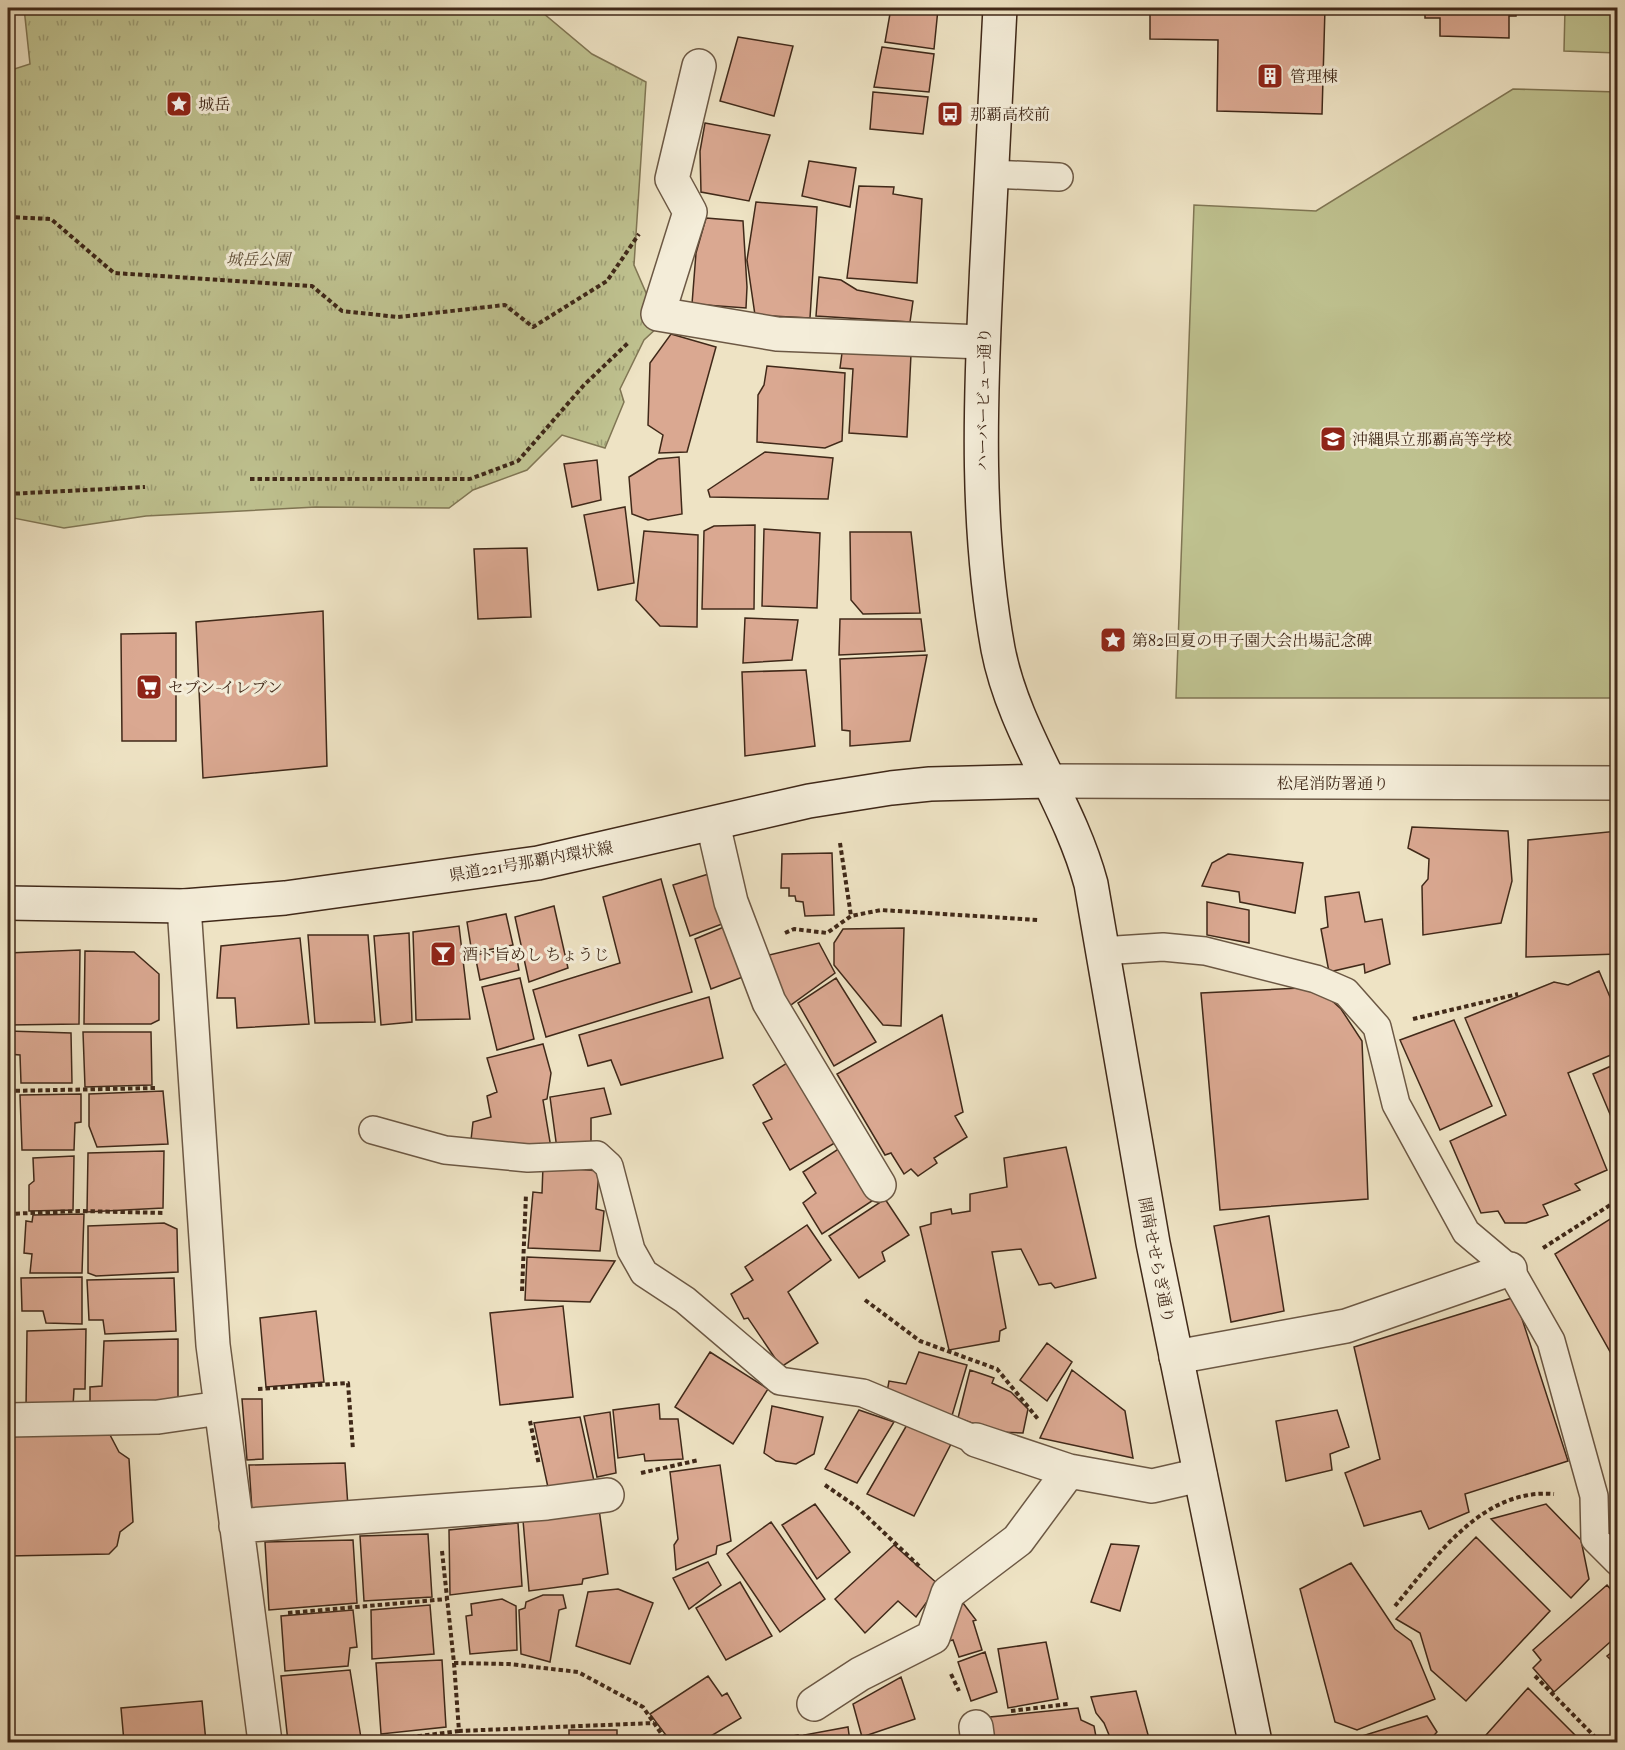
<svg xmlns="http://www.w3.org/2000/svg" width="1625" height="1750" viewBox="0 0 1625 1750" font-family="'IM FELL French Canon','Noto Serif JP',serif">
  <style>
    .grass { fill: #bfc290; stroke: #807654; stroke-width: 1.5 }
    .park { fill: url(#park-tufts); stroke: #807654; stroke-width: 1.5 }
    .building { fill: #daa891; stroke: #402919; stroke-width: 1.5 }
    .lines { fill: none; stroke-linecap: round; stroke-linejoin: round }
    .service-casing { stroke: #6c5844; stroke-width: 30 }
    .minor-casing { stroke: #6c5844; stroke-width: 36 }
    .tertiary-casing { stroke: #6c5844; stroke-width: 36 }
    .secondary-casing { stroke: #402919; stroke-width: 36 }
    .path { stroke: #402919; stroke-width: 4; stroke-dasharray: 4.5 3; stroke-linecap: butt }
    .service { stroke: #f4edd9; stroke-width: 27 }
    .minor { stroke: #f4edd9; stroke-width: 33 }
    .tertiary { stroke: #f4edd9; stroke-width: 33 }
    .secondary { stroke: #f4edd9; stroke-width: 33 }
    .labels { text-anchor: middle; stroke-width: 6; stroke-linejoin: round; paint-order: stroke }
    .poi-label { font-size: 16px; fill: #402919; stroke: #f4edd9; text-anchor: start }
    .park-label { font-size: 16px; font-style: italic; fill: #604f37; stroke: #f4edd9 }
    .street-label { font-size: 16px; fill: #402919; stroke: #f4edd9 }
  </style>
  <defs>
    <pattern id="park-tufts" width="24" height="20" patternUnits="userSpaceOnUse" patternTransform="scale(1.5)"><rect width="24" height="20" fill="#bfc290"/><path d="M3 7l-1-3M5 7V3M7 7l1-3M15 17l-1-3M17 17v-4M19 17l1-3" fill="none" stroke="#9d9e75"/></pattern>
  </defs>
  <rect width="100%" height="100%" fill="#eee3c4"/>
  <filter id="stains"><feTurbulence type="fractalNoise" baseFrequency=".00333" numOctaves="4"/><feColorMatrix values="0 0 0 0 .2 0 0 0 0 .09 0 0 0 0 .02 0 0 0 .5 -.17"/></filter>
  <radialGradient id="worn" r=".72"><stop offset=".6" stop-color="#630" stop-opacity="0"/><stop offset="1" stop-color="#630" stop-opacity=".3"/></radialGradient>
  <!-- grass -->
  <path class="grass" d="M1565 8H1617V53L1564 51Z
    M1513 89 1617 92V698H1176L1194 205 1316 211Z"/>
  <!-- park -->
  <path class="park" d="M24 8H537L592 54 646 82 634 265 660 325 644 340 620 389 624 402 605 448 562 435 527 470 473 490 449 508 316 507 146 516 64 528 8 517V71L30 64Z"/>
  <!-- building -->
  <path class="building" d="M891 8 938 9 934 49 885 42Z
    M1150 8H1325L1322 114 1217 111 1218 40 1150 39Z
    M1425 8H1516V16H1509V38L1440 36V18H1425Z
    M738 37 793 46 774 116 720 101Z
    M882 47 934 54 929 92 874 87Z
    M873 92 928 97 923 134 870 129Z
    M705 123 770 135 749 201 701 192 700 151Z
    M809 161 856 168 850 207 802 196Z
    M859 186 894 187 893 194 922 199 917 283 847 278Z
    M756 202 817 207 810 318 755 315 747 260Z
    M706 218 743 221 747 287 746 308 692 304 696 253Z
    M819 277 841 280 857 290 913 301 910 322 816 316Z
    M671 334 716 347 687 452 659 453 663 435 648 425 650 363Z
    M856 349 911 354 907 437 849 433 853 369 840 368 842 353Z
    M767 366 845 373 842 441 825 448 757 442 758 395 764 385Z
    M765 452 833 458 828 499 710 497 708 490Z
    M679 457 682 514 648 520 632 514 629 477 658 459Z
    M597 460 601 500 572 507 564 464Z
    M625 507 634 583 598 590 584 515Z
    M755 525 754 609H702L704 531 714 526Z
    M764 529 820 533 817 608 762 606Z
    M644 531 698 535 697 627 660 626 636 600Z
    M850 532H911L920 613 863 614 851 600Z
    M527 548 531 617 478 619 474 549Z
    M323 611 327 766 203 778 196 622Z
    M745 618 798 620 792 660 743 663Z
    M840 619H921L925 651 839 655Z
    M176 633V741H122L121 634Z
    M927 655 910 741 850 746V731L842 730 840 659Z
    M806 670 815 746 745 756 742 672Z
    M1412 827 1508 831 1512 881 1501 923 1423 935 1422 886 1428 879 1429 859 1408 848Z
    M1618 831V954L1526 957 1528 840Z
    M832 853 834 915 805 916 803 902 796 901 795 896H789V888H781L782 854Z
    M1228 854 1303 863 1295 913 1240 902 1239 892 1202 886 1212 863Z
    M715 872 730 921 690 936 673 885Z
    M661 879 692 992 546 1037 533 990 620 963 603 897Z
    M1359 892 1365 922 1382 919 1390 964 1365 973 1364 964 1329 972 1321 929 1328 927 1325 897Z
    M1207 902 1249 910V943L1207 935Z
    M554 906 568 968 529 982 515 917Z
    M506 914 513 945 472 953 467 922Z
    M731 924 748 975 711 989 695 939Z
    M459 926 470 1019 416 1020 413 932Z
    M904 928 901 1026 883 1025 834 965V943L843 929Z
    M409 933 412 1022 381 1025 374 936Z
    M308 935H368L375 1022 315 1023Z
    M300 938 309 1024 237 1028 235 998H217L221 946Z
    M819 943 835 973 788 1007 765 956Z
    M515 948 519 970 480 980 475 955Z
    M80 950 79 1024 8 1025V953Z
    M85 951 134 952 159 974V1020L151 1024H84Z
    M1599 971 1618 1016V1052L1568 1073 1607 1170 1575 1184 1580 1190 1543 1205 1548 1215 1526 1223H1505L1498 1211 1481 1213 1450 1141 1506 1115 1465 1018 1554 982 1568 985Z
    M520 978 534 1039 497 1050 482 987Z
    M836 978 876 1042 834 1066 798 1003Z
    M1300 988 1329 998 1341 1009 1362 1041 1368 1199 1220 1210 1201 993Z
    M709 997 723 1058 621 1085 611 1060 588 1066 579 1035Z
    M942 1015 963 1112 955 1116 967 1137 934 1158 937 1163 918 1176 911 1169 904 1174 891 1153 885 1155 837 1074Z
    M1454 1020 1492 1106 1440 1130 1400 1040Z
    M8 1031 71 1033 72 1083H21L20 1055 8 1054Z
    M83 1032H151L152 1085 85 1087Z
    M543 1044 551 1073 547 1099 543 1100 551 1148 471 1140 473 1122 491 1117 487 1096 497 1092 487 1058Z
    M790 1061 838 1141 790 1170 763 1123 772 1119 753 1085Z
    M1618 1063V1133L1593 1074Z
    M604 1088 611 1114 591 1118V1145L557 1149 550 1097Z
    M163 1091 168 1144 97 1147 89 1126V1094Z
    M81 1094V1122L75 1123 74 1150H22L20 1095Z
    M843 1146 875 1199 822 1234 803 1203 816 1193 803 1172Z
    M1066 1147 1096 1278 1055 1288 1051 1283 1039 1285 1021 1249 992 1252 1006 1328 1000 1331 999 1341 949 1350 920 1227 931 1224V1213L951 1209 952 1214 970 1211V1194L1007 1187 1004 1158Z
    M164 1151 163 1208 87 1212 88 1153Z
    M74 1156 73 1210 29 1211V1185L34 1181 33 1158Z
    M543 1166 599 1171 596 1209 604 1211 600 1251 528 1248 533 1192 542 1193Z
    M885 1199 909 1235 882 1252 885 1261 859 1278 829 1236Z
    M84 1214 82 1273H30L32 1254 24 1253 26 1221 32 1222 33 1215Z
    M1618 1214V1363L1617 1364 1555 1254Z
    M1269 1216 1284 1311 1231 1322 1214 1226Z
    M164 1223 177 1229 178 1272 96 1276 88 1273V1226Z
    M807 1225 831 1260 788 1292 818 1343 781 1367 748 1318 744 1319 731 1294 753 1280 745 1267Z
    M527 1257 615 1261 590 1302 525 1300Z
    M82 1277V1324L46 1323 43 1311H22L21 1278Z
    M174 1278 176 1331 105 1334 103 1320H89L87 1280Z
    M1515 1297 1568 1461 1465 1494 1469 1512 1429 1529 1421 1511 1364 1526 1345 1473 1380 1459 1354 1347Z
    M563 1306 573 1397 500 1405 490 1313Z
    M316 1311 324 1382 266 1387 260 1318Z
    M86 1329 85 1389H74L73 1407 26 1408 27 1331Z
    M178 1339V1403L90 1404V1387L102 1386 104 1341Z
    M1047 1343 1072 1362 1047 1401 1020 1380Z
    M710 1352 768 1389 733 1444 675 1407Z
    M919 1352 967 1365 951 1419 887 1392 889 1381 906 1384Z
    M970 1370 994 1378 992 1383 1011 1392 1028 1409 1023 1433 997 1432 958 1418Z
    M1072 1370 1125 1411 1133 1458 1040 1438Z
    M242 1399H262L263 1459 247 1460Z
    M659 1404 660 1419H678L683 1459 645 1461 644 1454 618 1458 613 1410Z
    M772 1406 823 1417 814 1454 796 1464 776 1461 764 1453Z
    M859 1410 894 1422 857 1483 825 1469Z
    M1337 1410 1349 1447 1330 1454 1332 1470 1286 1481 1276 1421Z
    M610 1412 616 1473 597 1477 584 1416Z
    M580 1417 594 1481 549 1492 534 1423Z
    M908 1423 951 1444 914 1516 867 1494Z
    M8 1433H109L119 1452 129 1459 133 1522 120 1532 117 1546 109 1554 8 1556Z
    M345 1463 348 1507 252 1510 249 1465Z
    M720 1465 731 1541 717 1546 716 1554 676 1570 674 1545 678 1539 670 1472Z
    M815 1504 850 1552 817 1579 782 1525Z
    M1546 1504 1581 1540 1589 1579 1571 1598 1491 1519Z
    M599 1509 608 1574 583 1579 582 1584 529 1591 523 1520Z
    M771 1522 825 1599 780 1632 727 1554Z
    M518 1523 522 1586 450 1595 449 1530Z
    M428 1534 432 1597 364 1601 360 1536Z
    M1476 1537 1550 1611 1466 1701 1431 1670 1420 1633 1396 1619Z
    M353 1540 357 1603 269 1610 265 1542Z
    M1111 1544 1139 1546 1120 1611 1091 1602Z
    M894 1545 939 1585 916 1617 898 1601 865 1633 835 1599Z
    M708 1562 721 1585 689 1609 673 1578Z
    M1351 1563 1395 1629 1411 1641 1435 1699 1357 1730 1335 1722 1300 1589Z
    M740 1582 772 1636 726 1660 696 1608Z
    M1607 1585 1618 1598V1635L1554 1692 1533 1668 1541 1660 1533 1650Z
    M618 1589 653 1603 630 1664 576 1646 588 1592Z
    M543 1595H563L566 1608 559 1610 550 1662 521 1654 519 1610 525 1608 526 1602Z
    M502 1599 516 1606 517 1650 470 1654 466 1616 472 1615 471 1604Z
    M963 1603 976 1620 973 1621 982 1650 959 1657 953 1640 949 1641 942 1628Z
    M430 1605 434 1654 372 1659 371 1610Z
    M353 1610 357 1647 350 1648 348 1666 285 1671 281 1616Z
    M1046 1642 1058 1699 1008 1708 998 1649Z
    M1618 1647V1667L1607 1656Z
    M985 1652 997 1692 971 1701 958 1662Z
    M442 1660 446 1727 381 1734 376 1663Z
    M350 1670 361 1738 322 1742H288L281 1676Z
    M708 1676 722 1696 727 1693 741 1718 701 1742H671L650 1714Z
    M901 1677 915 1719 862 1737 853 1704Z
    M1528 1688 1579 1739 1576 1742H1492L1486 1735Z
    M1136 1691 1150 1742H1112L1104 1723 1096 1713 1091 1697Z
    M202 1701 206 1742H124L121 1708Z
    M1078 1708 1081 1720 1094 1726 1097 1742H993L990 1717Z
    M1427 1716 1437 1732 1428 1742H1349V1740Z
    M848 1727 850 1742H885H805L804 1735Z
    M569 1730H617V1742H569Z
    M798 1735 799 1742H773V1740Z"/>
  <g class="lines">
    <!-- service casing -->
    <g class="service-casing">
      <path id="service" d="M991 174 1059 177
        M1101 951 1163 947 1205 951 1316 979 1346 992 1377 1027 1396 1104 1466 1232 1510 1269 1551 1341 1594 1496 1595 1539 1618 1562
        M373 1130 445 1150 528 1158 597 1155 609 1166 631 1250 644 1273 685 1300 780 1381 863 1393 976 1440"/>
    </g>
    <!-- minor casing -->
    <g class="minor-casing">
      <path id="minor" d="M699 66 672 179 690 212 658 314 777 334 983 342
        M713 824 731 902 769 1002 879 1185
        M184 906 213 1345 265 1742
        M1176 1357 1346 1326 1510 1269
        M8 1420 158 1417 220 1408
        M976 1440 1069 1471
        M236 1526 547 1503 607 1495
        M814 1704 860 1674 933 1637 948 1593 1018 1540 1069 1471 1152 1486 1200 1475
        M976 1727 978 1742"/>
    </g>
    <!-- tertiary casing -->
    <g class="tertiary-casing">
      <path id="tertiary" d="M1049 781 1618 783"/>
    </g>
    <!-- secondary casing -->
    <g class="secondary-casing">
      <path id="secondary" d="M1000 8C995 99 990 191 986 283 980 405 976 528 998 649 1014 732 1069 802 1091 884L1153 1243 1255 1742
        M8 903 184 906 285 898 538 863 809 801 891 788 930 784 1049 781"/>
    </g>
    <!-- path -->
    <path class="path" d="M8 217 51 219 114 273 312 286 342 311 398 317 505 305 533 327 607 281 639 234
      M250 479H470L518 461 584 385 629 342
      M8 494 145 487
      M840 843 851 916
      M785 933 794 929 827 933 851 916 881 910 1038 920
      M1413 1019 1518 994
      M8 1091 156 1088
      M8 1214 79 1211 165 1213
      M1543 1248 1618 1200
      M522 1291 526 1194
      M865 1300 920 1341 997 1369 1038 1419
      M258 1389 348 1383 353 1450
      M530 1421 539 1465
      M641 1473 699 1460
      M825 1485 857 1507 919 1566
      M442 1551 454 1663 509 1664 578 1672 643 1707 667 1742
      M1395 1606C1436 1557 1482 1488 1554 1494
      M288 1613 447 1599
      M454 1663 459 1731 654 1723
      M951 1674 959 1691
      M1535 1676 1600 1742
      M1011 1711 1068 1704
      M373 1742 459 1731"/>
    <!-- service -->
    <use href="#service" class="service"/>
    <!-- minor -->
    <use href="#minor" class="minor"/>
    <!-- tertiary -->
    <use href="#tertiary" class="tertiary"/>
    <!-- secondary -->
    <use href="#secondary" class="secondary"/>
  </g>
  <!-- icons -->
  <defs>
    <g id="building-square" transform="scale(1.35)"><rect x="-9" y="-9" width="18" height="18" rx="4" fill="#8f2418" stroke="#f4edd9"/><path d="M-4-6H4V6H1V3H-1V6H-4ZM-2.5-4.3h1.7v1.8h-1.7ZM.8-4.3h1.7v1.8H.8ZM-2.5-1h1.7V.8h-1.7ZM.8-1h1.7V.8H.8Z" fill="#fff"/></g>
    <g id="sight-square" transform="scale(1.35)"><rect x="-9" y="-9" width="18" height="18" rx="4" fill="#8f2418" stroke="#f4edd9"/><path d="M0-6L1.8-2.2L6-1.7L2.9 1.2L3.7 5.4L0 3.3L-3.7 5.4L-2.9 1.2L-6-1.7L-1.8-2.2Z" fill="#fff"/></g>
    <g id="bus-square" transform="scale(1.35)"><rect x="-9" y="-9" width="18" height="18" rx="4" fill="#8f2418" stroke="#f4edd9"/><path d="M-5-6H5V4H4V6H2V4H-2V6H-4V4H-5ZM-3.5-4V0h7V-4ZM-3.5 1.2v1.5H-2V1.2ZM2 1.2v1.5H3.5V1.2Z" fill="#fff"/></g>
    <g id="school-square" transform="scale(1.35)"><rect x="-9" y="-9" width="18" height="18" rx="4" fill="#8f2418" stroke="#f4edd9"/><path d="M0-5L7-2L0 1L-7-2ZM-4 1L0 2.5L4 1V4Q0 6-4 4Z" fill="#fff"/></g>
    <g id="supermarket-square" transform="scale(1.35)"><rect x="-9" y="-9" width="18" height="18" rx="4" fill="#8f2418" stroke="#f4edd9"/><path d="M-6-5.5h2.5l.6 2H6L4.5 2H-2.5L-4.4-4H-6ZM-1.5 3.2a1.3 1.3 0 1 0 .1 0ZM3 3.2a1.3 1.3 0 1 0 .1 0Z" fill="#fff"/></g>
    <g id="bar-square" transform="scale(1.35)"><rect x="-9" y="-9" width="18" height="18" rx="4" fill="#8f2418" stroke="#f4edd9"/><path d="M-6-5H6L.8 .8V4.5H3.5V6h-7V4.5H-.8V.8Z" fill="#fff"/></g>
  </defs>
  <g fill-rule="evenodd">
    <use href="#building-square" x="1270" y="76"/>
    <use href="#sight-square" x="179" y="104"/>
    <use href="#bus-square" x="950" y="114"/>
    <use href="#school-square" x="1333" y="439"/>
    <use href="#sight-square" x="1113" y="640"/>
    <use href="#supermarket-square" x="149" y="687"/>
    <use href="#bar-square" x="443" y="954"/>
  </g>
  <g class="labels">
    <!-- poi labels -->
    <g class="poi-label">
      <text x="1290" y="82">管理棟</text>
      <text x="198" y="110">城岳</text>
      <text x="970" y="120">那覇高校前</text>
      <text x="1352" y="445">沖縄県立那覇高等学校</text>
      <text x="1132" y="646">第82回夏の甲子園大会出場記念碑</text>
      <text x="168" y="693">セブン-イレブン</text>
      <text x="462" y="960">酒ト旨めし ちょうじ</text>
    </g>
    <!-- park labels -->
    <g class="park-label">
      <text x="258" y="265">城岳公園</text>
    </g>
    <!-- street labels -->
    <g class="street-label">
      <text transform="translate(983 399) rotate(-89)" y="6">ハーバービュー通り</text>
      <text x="1333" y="789">松尾消防署通り</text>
      <text transform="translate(531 861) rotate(-10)" y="6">県道221号那覇内環状線</text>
      <text transform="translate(1157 1260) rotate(79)" y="6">開南せせらぎ通り</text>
    </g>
  </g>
  <!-- margin -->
  <rect width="1625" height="1750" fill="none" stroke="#eee3c4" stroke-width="30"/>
  <rect x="9" y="9" width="1607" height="1732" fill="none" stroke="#402919" stroke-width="3"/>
  <rect x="15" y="15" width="1595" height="1720" fill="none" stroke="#402919" stroke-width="1.5"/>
  <rect width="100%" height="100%" filter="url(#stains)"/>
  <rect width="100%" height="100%" fill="url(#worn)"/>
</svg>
